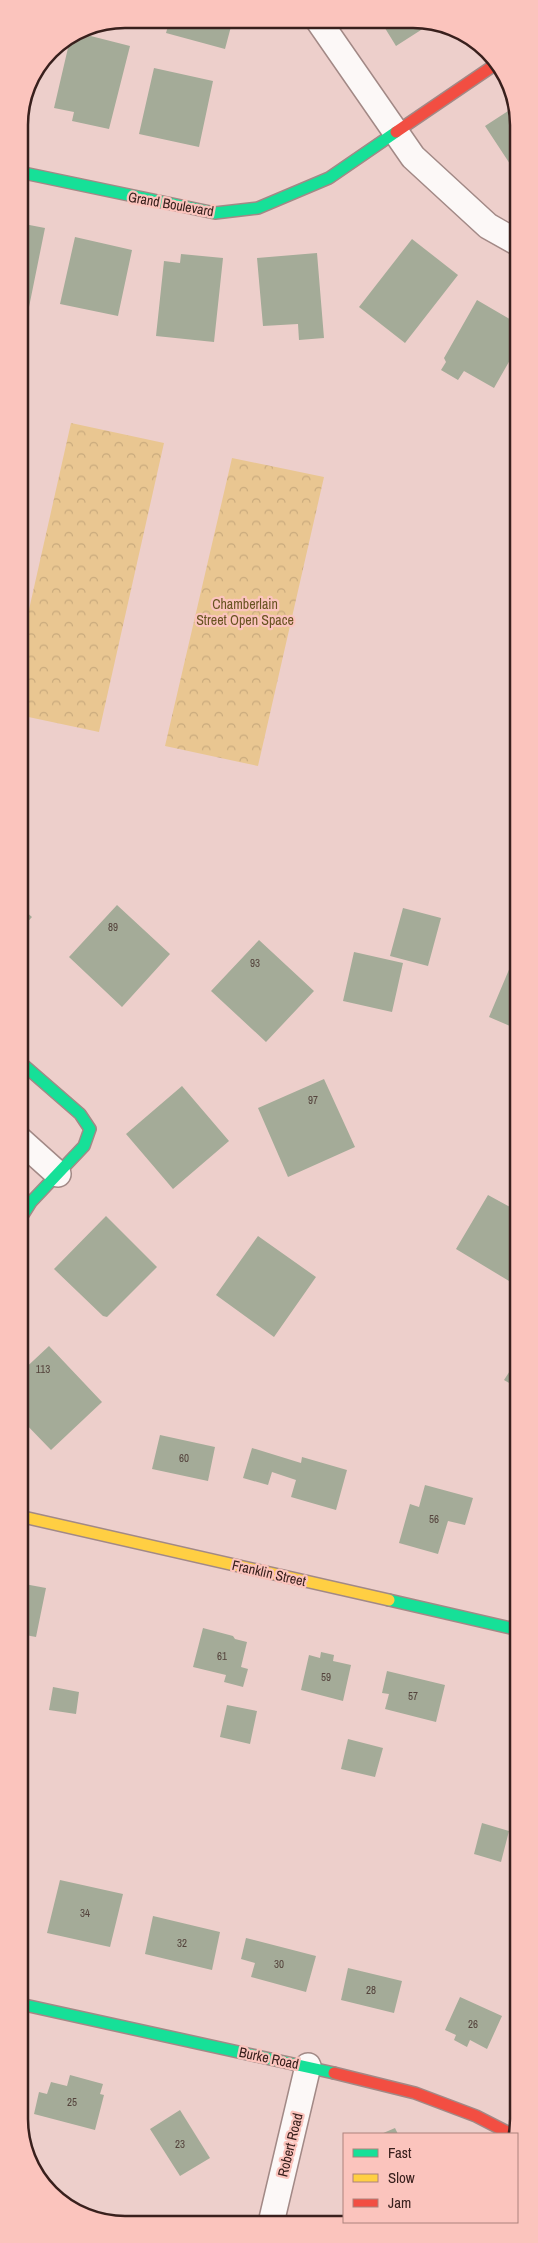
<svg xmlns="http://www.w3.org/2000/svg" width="538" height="2243" viewBox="0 0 538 2243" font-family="'Archivo Narrow',sans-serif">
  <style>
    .forest { fill: url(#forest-crowns) }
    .building { fill: #a4ab98 }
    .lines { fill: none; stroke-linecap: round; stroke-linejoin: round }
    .street-casing { stroke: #a28986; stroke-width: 28 }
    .fast-casing { stroke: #a28986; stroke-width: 14 }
    .slow-casing { stroke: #a28986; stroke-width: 14 }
    .jam-casing { stroke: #a28986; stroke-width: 14 }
    .street { stroke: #fcf8f7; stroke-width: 25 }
    .fast { stroke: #16e098; stroke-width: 11 }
    .slow { stroke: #ffcf43; stroke-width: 11 }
    .jam { stroke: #f24e42; stroke-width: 11 }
    .labels { text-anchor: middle; stroke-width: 4.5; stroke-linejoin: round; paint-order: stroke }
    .number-label { font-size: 11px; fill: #54433c }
    .street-label { font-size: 14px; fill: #39201d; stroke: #fbc4bd }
    .park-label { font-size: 14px; fill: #685320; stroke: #fbc4bd }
    .rim { fill: none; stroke: #39201d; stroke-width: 2.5 }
  </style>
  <defs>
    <pattern id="forest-crowns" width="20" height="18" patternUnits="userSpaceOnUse" patternTransform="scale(1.25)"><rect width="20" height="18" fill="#e9c691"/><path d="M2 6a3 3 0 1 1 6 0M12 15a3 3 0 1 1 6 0" fill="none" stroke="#c9aa7d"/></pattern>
  </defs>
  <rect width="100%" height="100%" fill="#edcfcb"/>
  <!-- forest -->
  <path class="forest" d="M71 423 164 443 99 732 19 715V654Z
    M232 458 324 477 258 766 165 746Z"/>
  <!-- building -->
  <path class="building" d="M170 19H233L225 49 166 33Z
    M380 20 435 21 396 46Z
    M75 32 130 46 109 129 72 121 74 112 54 108 71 35Z
    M154 68 213 81 199 147 139 134Z
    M516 106 518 110V176L485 126Z
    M19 223 45 228 28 312 19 310Z
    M75 237 132 250 118 316 60 304Z
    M412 239 458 275 405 343 359 307Z
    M317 253 324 338 299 340 298 324 263 326 257 258Z
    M181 254 223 258 214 342 156 336 164 261 180 263Z
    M477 300 518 324V346L494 388 464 371 458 380 441 370 446 362 444 358Z
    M117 905 170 954 122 1007 69 957Z
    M19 906 32 917 19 931Z
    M403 908 441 918 428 966 390 956Z
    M259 940 314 991 266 1042 211 991Z
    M354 952 403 963 392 1012 343 1001Z
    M511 965 519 968V1030L489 1017Z
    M324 1079 355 1147 288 1177 258 1108Z
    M182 1086 229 1141 173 1189 126 1134Z
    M519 1129V1146L511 1141Z
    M488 1195 519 1212V1263L509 1281 456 1249Z
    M106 1216 157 1267 107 1317 103 1316 54 1269Z
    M258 1236 316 1277 274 1337 216 1295Z
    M49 1346 102 1402 51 1450 19 1417V1374Z
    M519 1357V1389L504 1380Z
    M160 1435 215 1447 208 1481 152 1469Z
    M252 1448 301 1463 302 1457 347 1470 336 1510 291 1497 296 1480 272 1472 268 1485 243 1478Z
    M425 1485 473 1498 465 1525 448 1521 438 1554 399 1543 410 1504 419 1507Z
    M19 1583 46 1588 36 1637 20 1634Z
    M203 1628 233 1636 235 1639 247 1642 241 1667 248 1669 243 1687 224 1682 226 1675 193 1667Z
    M321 1652 334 1655 333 1661 351 1665 343 1701 301 1690 309 1655 320 1658Z
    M387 1671 445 1685 436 1722 385 1709 389 1694 382 1693Z
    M53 1687 79 1692 76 1714 49 1710Z
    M227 1705 257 1711 250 1744 220 1737Z
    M348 1739 383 1748 375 1777 341 1769Z
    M482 1823 509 1831 501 1862 474 1854Z
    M60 1880 123 1894 110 1947 47 1933Z
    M153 1916 220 1932 212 1970 145 1954Z
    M246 1938 316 1956 306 1992 251 1977 255 1963 241 1959Z
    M348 1968 402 1981 394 2013 341 2000Z
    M460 1997 502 2016 487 2049 470 2040 467 2047 454 2040 456 2035 445 2030Z
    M70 2075 103 2084 100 2094 104 2095 95 2130 34 2114 39 2092 47 2094 51 2082 67 2086Z
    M180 2110 210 2158 180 2176 150 2129Z
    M395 2128 398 2134H381Z"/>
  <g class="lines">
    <!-- street casing -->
    <g class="street-casing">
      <path id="street" d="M318 20 413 157 488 226 518 243
        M19 1139 58 1174
        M271 2223 308 2066"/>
    </g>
    <!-- fast casing -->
    <g class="fast-casing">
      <path id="fast" d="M19 172 215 213 258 208 329 178 396 132
        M19 1061 80 1114 90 1129 84 1146 31 1202 19 1221
        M389 1600 519 1630
        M20 2004 334 2073"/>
    </g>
    <!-- slow casing -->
    <g class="slow-casing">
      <path id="slow" d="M19 1516 389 1600"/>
    </g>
    <!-- jam casing -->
    <g class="jam-casing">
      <path id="jam" d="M396 132 496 64
        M334 2073 415 2093 476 2116 511 2134"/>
    </g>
    <!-- street -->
    <use href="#street" class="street"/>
    <!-- fast -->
    <use href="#fast" class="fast"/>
    <!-- slow -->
    <use href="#slow" class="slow"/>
    <!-- jam -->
    <use href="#jam" class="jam"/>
  </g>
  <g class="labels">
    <!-- number labels -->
    <g class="number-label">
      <text x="113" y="931">89</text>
      <text x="255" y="967">93</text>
      <text x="313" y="1104">97</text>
      <text x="43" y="1373">113</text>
      <text x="184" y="1462">60</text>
      <text x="434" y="1523">56</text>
      <text x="222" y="1660">61</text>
      <text x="326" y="1681">59</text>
      <text x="413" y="1700">57</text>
      <text x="85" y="1917">34</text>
      <text x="182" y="1947">32</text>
      <text x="279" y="1968">30</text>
      <text x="371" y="1994">28</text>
      <text x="473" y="2028">26</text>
      <text x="72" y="2106">25</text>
      <text x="180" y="2148">23</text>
    </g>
    <!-- street labels -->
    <g class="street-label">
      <text transform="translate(171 204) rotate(10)" y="5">Grand Boulevard</text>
      <text transform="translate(269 1573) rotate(13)" y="5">Franklin Street</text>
      <text transform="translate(269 2058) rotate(12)" y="5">Burke Road</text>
      <text transform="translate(290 2145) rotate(-76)" y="5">Robert Road</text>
    </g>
    <!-- park labels -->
    <g class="park-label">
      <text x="245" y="609">Chamberlain<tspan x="245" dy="16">Street Open Space</tspan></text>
    </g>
  </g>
  <!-- crop -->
  <path d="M0 0H538V2243H0ZM125 28H413A97 97 0 0 1 510 125V2119A97 97 0 0 1 413 2216H125A97 97 0 0 1 28 2119V125A97 97 0 0 1 125 28Z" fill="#fbc4bd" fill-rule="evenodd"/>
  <path class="rim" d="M125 28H413A97 97 0 0 1 510 125V2119A97 97 0 0 1 413 2216H125A97 97 0 0 1 28 2119V125A97 97 0 0 1 125 28Z"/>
  <!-- legend -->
  <rect x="343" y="2133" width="175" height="90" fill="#fbc4bd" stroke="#ad827d"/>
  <rect x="353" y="2149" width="25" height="8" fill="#16e098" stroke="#ad827d"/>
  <text x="388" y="2158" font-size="15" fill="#39201d">Fast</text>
  <rect x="353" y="2174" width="25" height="8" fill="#ffcf43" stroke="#ad827d"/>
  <text x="388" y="2183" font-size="15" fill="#39201d">Slow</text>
  <rect x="353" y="2199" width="25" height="8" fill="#f24e42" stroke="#ad827d"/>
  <text x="388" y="2208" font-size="15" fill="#39201d">Jam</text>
</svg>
